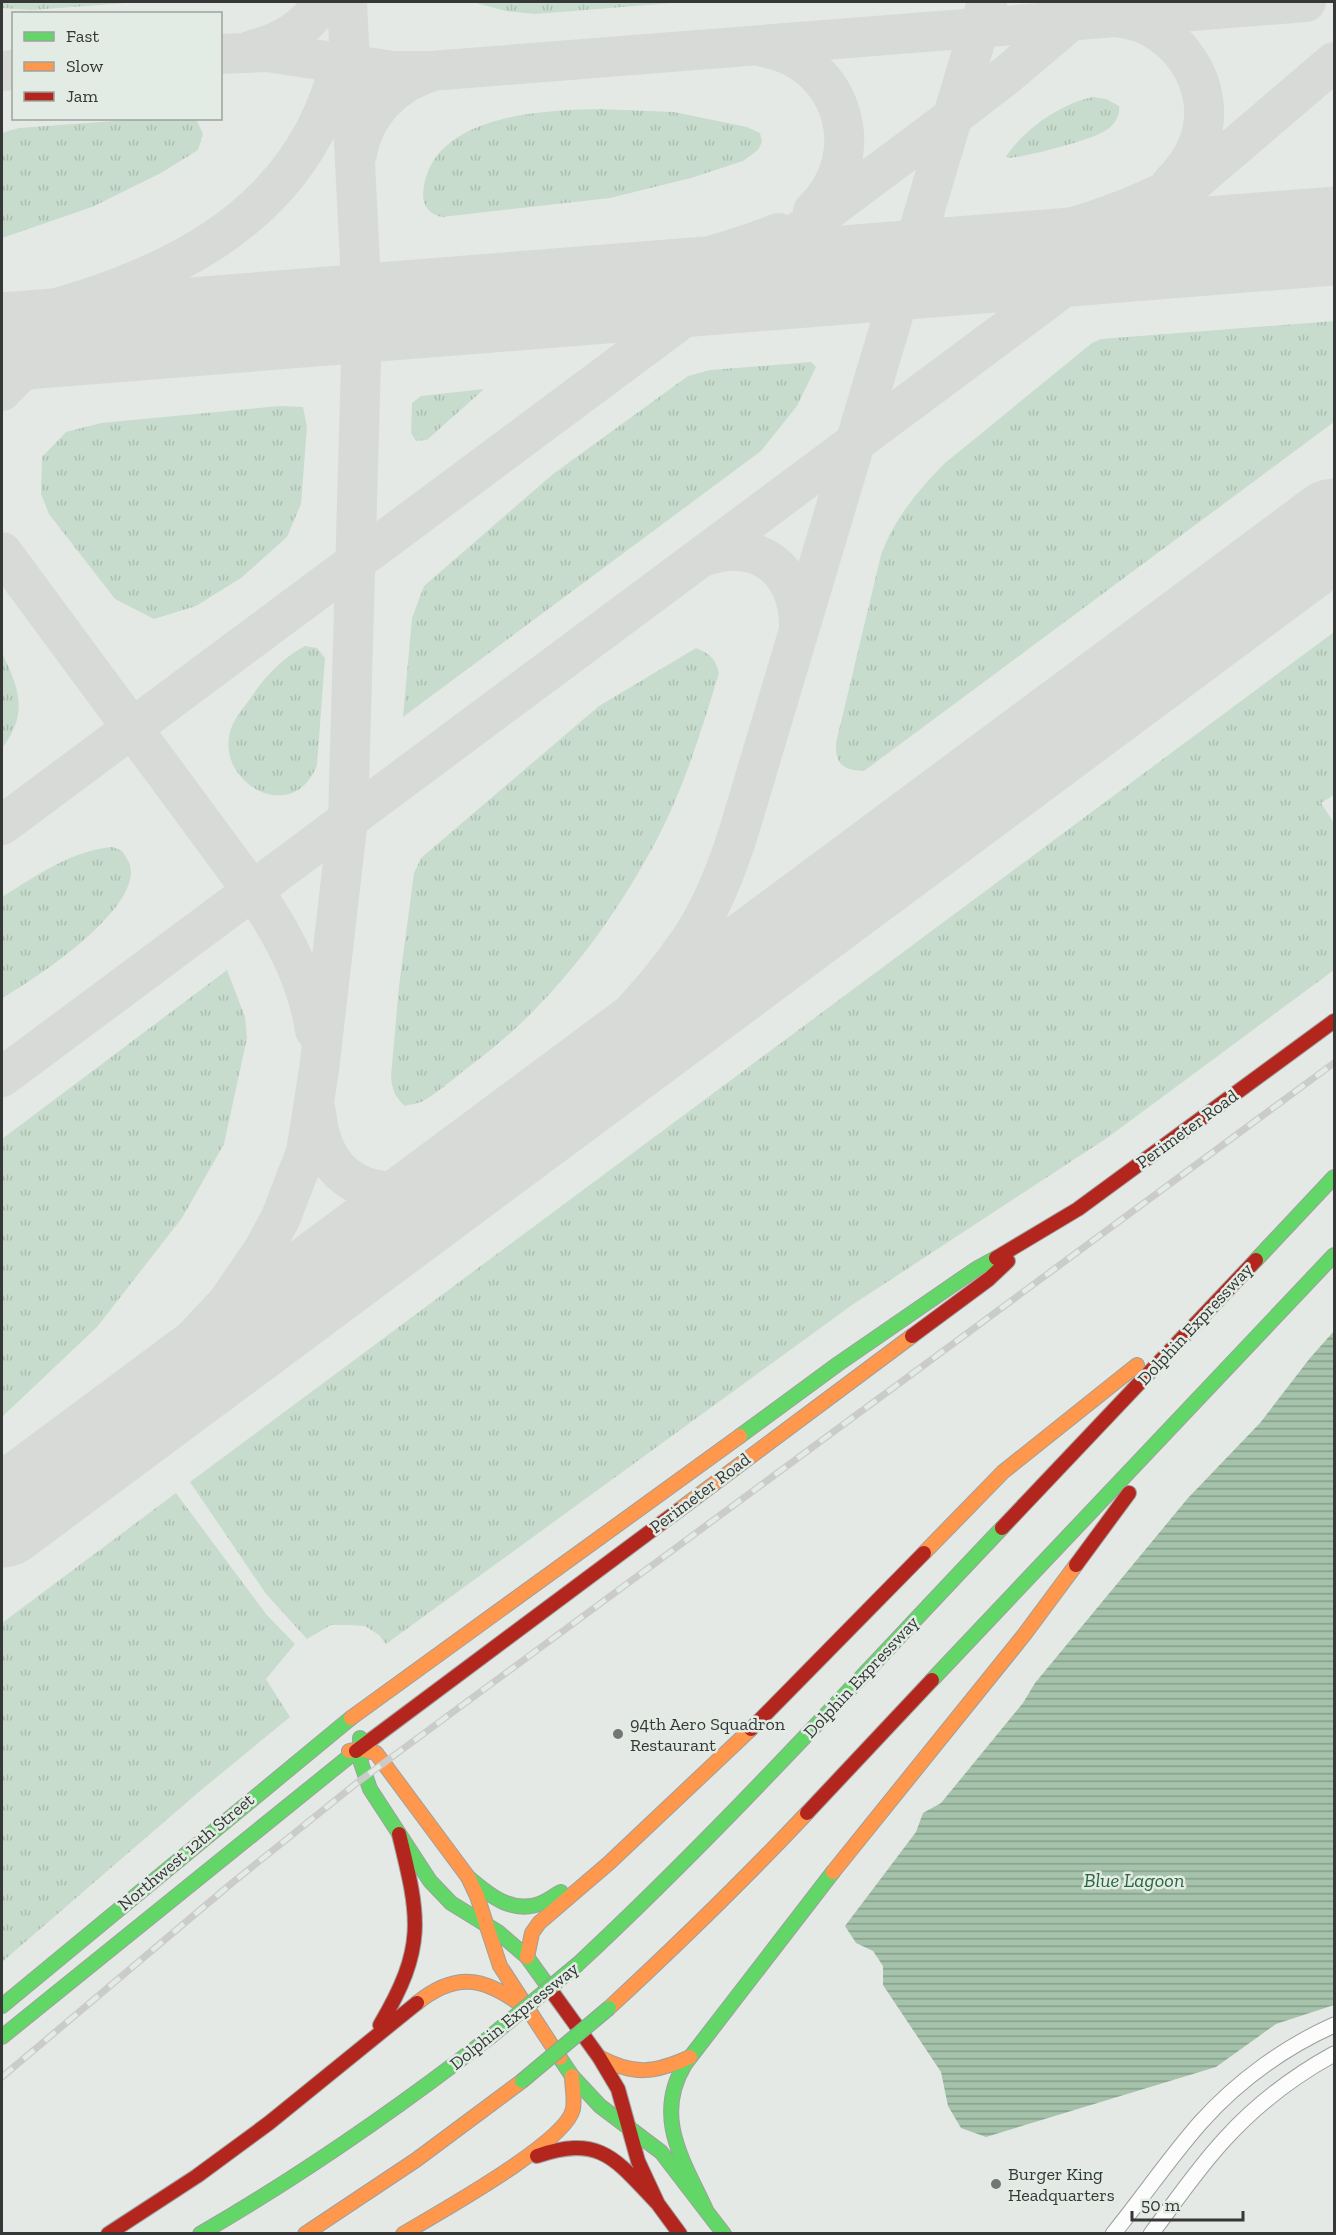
<svg xmlns="http://www.w3.org/2000/svg" width="1336" height="2235" viewBox="0 0 1336 2235" font-family="'Zilla Slab',serif">
  <style>
    .grass { fill: url(#grass-tufts) }
    .water { fill: url(#water-rules) }
    .lines { fill: none; stroke-linecap: round; stroke-linejoin: round }
    .taxiway { stroke: #d8dad8; stroke-width: 40 }
    .runway { stroke: #d8dad8; stroke-width: 99 }
    .street-casing { stroke: #9da09e; stroke-width: 17 }
    .fast-casing { stroke: #9da09e; stroke-width: 16 }
    .slow-casing { stroke: #9da09e; stroke-width: 16 }
    .jam-casing { stroke: #9da09e; stroke-width: 16 }
    .street { stroke: #fbfcfb; stroke-width: 15 }
    .fast { stroke: #63d668; stroke-width: 14 }
    .slow { stroke: #ff974d; stroke-width: 14 }
    .jam { stroke: #b3261e; stroke-width: 14 }
    .rail-casing { stroke: #cbcbcb; stroke-width: 7 }
    .rail { stroke: #e3ebe5; stroke-width: 4.5; stroke-dasharray: 14; stroke-linecap: butt }
    .fast-bridge-casing { stroke: #92a097; stroke-width: 16; stroke-linecap: butt }
    .fast-bridge { stroke: #63d668; stroke-width: 14 }
    .poi-dot { fill: #737674; stroke: #e3ebe5; stroke-width: 2 }
    .labels { text-anchor: middle; stroke-width: 5; stroke-linejoin: round; paint-order: stroke }
    .street-label { font-size: 18px; fill: #353836; stroke: #e3ebe5 }
    .poi-label { font-size: 18px; fill: #353836; stroke: #e3ebe5; text-anchor: start }
    .water-label { font-size: 20px; font-style: italic; fill: #28663c; stroke: #e3ebe5 }
  </style>
  <defs>
    <pattern id="grass-tufts" width="24" height="20" patternUnits="userSpaceOnUse" patternTransform="scale(1.5)"><rect width="24" height="20" fill="#c7dccc"/><path d="M3 7l-1-3M5 7V3M7 7l1-3M15 17l-1-3M17 17v-4M19 17l1-3" fill="none" stroke="#acbeb0"/></pattern>
    <pattern id="water-rules" width="6" height="5" patternUnits="userSpaceOnUse" patternTransform="scale(1.5)"><rect width="6" height="5" fill="#a5c2ab"/><path d="M0 2.5h6" fill="none" stroke="#879f8c"/></pattern>
  </defs>
  <rect width="100%" height="100%" fill="#e5e9e6"/>
  <!-- grass -->
  <path class="grass" d="M2 2H140L32 10 2 8Z
    M472 2H685L535 14 506 11Z
    M1093 97 1106 99 1119 106C1121 116 1113 127 1103 132 1088 141 1025 157 1008 158L1006 156C1026 128 1060 104 1093 97Z
    M600 109 674 112 747 127 760 133 762 142 758 150 743 161 691 178 610 198 442 217C431 215 423 207 423 195 427 115 541 110 600 109Z
    M141 119H196L203 134 198 150 161 173 92 207 2 238V133L19 128Z
    M1334 321V422L864 771C844 770 835 765 836 743L881 555C894 519 918 490 945 463L1092 343 1101 339Z
    M811 362 816 367 797 406 761 451 403 717 412 618 424 586 553 474 688 376 710 370Z
    M484 389 427 440 416 441 411 433 412 403 421 396Z
    M279 406 303 407 307 427 301 504 287 537 241 578 196 606 154 619 115 599 49 514 41 494 42 457 66 432 101 423Z
    M1334 632V795L1321 803 1334 823V970L1107 1138 852 1305 386 1644 379 1635 365 1626 350 1625H331L307 1639 266 1594 190 1482Z
    M305 646 317 648 325 658 317 765C293 829 210 780 232 726 236 716 246 705 252 696 265 676 284 657 305 646Z
    M696 648C710 654 715 658 719 673 702 729 683 791 655 843 610 927 550 1006 474 1063 457 1075 441 1091 423 1101 418 1104 411 1104 405 1106 395 1097 392 1090 391 1076L399 986 414 873 421 858 599 706Z
    M2 653C19 688 29 714 2 748Z
    M113 847 122 851C126 857 131 864 131 872 131 915 36 979 2 998V897C36 876 72 850 113 847Z
    M227 970 245 1017 247 1038 224 1144 182 1218 97 1327 2 1417V1139Z
    M176 1493 266 1614 295 1644 266 1679 290 1717 200 1791 2 1962V1623Z"/>
  <!-- water -->
  <path class="water" d="M1334 1331V2005L1276 2024 1216 2067 986 2137 961 2128 948 2106 941 2072 883 1985V1966L873 1951 856 1943 845 1926 916 1832 923 1813 941 1803 1023 1703 1035 1683 1188 1498 1260 1423 1310 1358Z"/>
  <g class="lines">
    <!-- taxiway -->
    <path class="taxiway" d="M1121 18C1178 25 1219 87 1199 142 1193 158 1183 172 1171 184
      M763 47C843 60 872 155 813 211
      M252 50C283 42 305 29 323 2
      M220 54 267 52 393 71H431L1306 2
      M2 71 14 70
      M357 154C364 113 394 82 434 71
      M907 270C991 248 1081 232 1160 194
      M526 300C611 280 697 265 779 233
      M2 322C151 288 305 225 341 58
      M2 391C28 360 58 346 96 334
      M2 552 265 908C289 946 308 985 315 1030
      M700 558C756 536 800 568 799 628
      M2 825 933 132 1008 74 1093 2
      M2 1077 1048 299 1148 221 1334 62
      M316 1112C323 1184 373 1204 438 1184
      M309 1290C364 1245 418 1200 473 1155 553 1090 633 1025 691 939 713 906 727 869 739 831L987 2
      M2 1510 151 1384 227 1303 264 1249 281 1217 306 1152 319 1070 348 819 361 362 360 262 347 2"/>
    <!-- runway -->
    <path class="runway" d="M2 342 1334 236
      M2 1518 1334 528"/>
    <!-- street casing -->
    <g class="street-casing">
      <path id="street" d="M1113 2234C1143 2197 1170 2157 1201 2122 1238 2081 1285 2047 1334 2025
        M1151 2234C1175 2202 1198 2168 1225 2139 1256 2105 1294 2076 1334 2054"/>
    </g>
    <!-- fast casing -->
    <g class="fast-casing">
      <path id="fast" d="M1256 1260 1334 1177
        M740 1436 838 1364 976 1269 996 1258
        M932 1680 1334 1255
        M360 1738 361 1763 370 1789 430 1881 451 1903 498 1932 527 1957 555 1996
        M468 1877C490 1896 514 1916 544 1902 550 1899 555 1895 561 1892
        M578 1964C726 1826 862 1675 1002 1528
        M2 2006 351 1718
        M2 2037 356 1751
        M560 2058 572 2076 600 2106 661 2152 724 2234
        M706 2210C683 2160 653 2117 685 2064L833 1872
        M200 2234C302 2175 397 2109 490 2037"/>
    </g>
    <!-- slow casing -->
    <g class="slow-casing">
      <path id="slow" d="M679 1510 912 1336
        M924 1553 1003 1472 1137 1365
        M351 1718 740 1436
        M349 1751 359 1749 376 1753 468 1877 477 1896 500 1966 560 2058
        M833 1872 1024 1635 1076 1565
        M527 1957 532 1933 539 1923 609 1863 751 1729
        M417 2003C459 1969 488 1979 528 2010
        M609 2008C677 1945 743 1881 807 1813
        M599 2057C634 2076 655 2073 690 2057
        M305 2234 416 2160 522 2081
        M403 2234C436 2214 566 2143 573 2109 575 2099 572 2086 572 2076"/>
    </g>
    <!-- jam casing -->
    <g class="jam-casing">
      <path id="jam" d="M996 1258 1078 1209 1334 1021
        M912 1336 989 1279 1008 1261
        M1002 1528 1256 1260
        M1076 1565 1129 1493
        M751 1729 924 1553
        M356 1751 679 1510
        M807 1813 932 1680
        M555 1996 599 2057 618 2089 638 2161 658 2204 680 2234
        M380 2025C426 1947 420 1919 399 1834
        M537 2156C601 2134 616 2160 658 2204
        M108 2234 197 2176 269 2123 417 2003"/>
    </g>
    <!-- street -->
    <use href="#street" class="street"/>
    <!-- fast -->
    <use href="#fast" class="fast"/>
    <!-- slow -->
    <use href="#slow" class="slow"/>
    <!-- jam -->
    <use href="#jam" class="jam"/>
    <!-- rail casing -->
    <g class="rail-casing">
      <path id="rail" d="M2 2077 232 1883 358 1782 1334 1063"/>
    </g>
    <!-- rail -->
    <use href="#rail" class="rail"/>
    <!-- fast-bridge casing -->
    <g class="fast-bridge-casing">
      <path id="fast-bridge" d="M490 2037 578 1964
        M522 2081 609 2008"/>
    </g>
    <!-- fast-bridge -->
    <use href="#fast-bridge" class="fast-bridge"/>
  </g>
  <!-- markers -->
  <g class="poi-dot">
    <circle cx="618" cy="1734" r="6"/>
    <circle cx="996" cy="2184" r="6"/>
  </g>
  <g class="labels">
    <!-- street labels -->
    <g class="street-label">
      <text transform="translate(1187 1129) rotate(-36)" y="6">Perimeter Road</text>
      <text transform="translate(1195 1324) rotate(-47)" y="6">Dolphin Expressway</text>
      <text transform="translate(700 1493) rotate(-37)" y="6">Perimeter Road</text>
      <text transform="translate(861 1677) rotate(-47)" y="6">Dolphin Expressway</text>
      <text transform="translate(186 1852) rotate(-40)" y="6">Northwest 12th Street</text>
      <text transform="translate(514 2016) rotate(-39)" y="6">Dolphin Expressway</text>
    </g>
    <!-- poi labels -->
    <g class="poi-label">
      <text x="630" y="1730">94th Aero Squadron<tspan x="630" dy="21">Restaurant</tspan></text>
      <text x="1008" y="2180">Burger King<tspan x="1008" dy="21">Headquarters</tspan></text>
    </g>
    <!-- water labels -->
    <g class="water-label">
      <text x="1134" y="1887">Blue Lagoon</text>
    </g>
  </g>
  <!-- border -->
  <rect width="1336" height="2235" fill="none" stroke="#353836" stroke-width="6"/>
  <!-- legend -->
  <rect x="12" y="12" width="210" height="108" fill="#e3ebe5" stroke="#9da39f" stroke-width="1.5"/>
  <rect x="24" y="32" width="30" height="9" fill="#63d668" stroke="#9da39f" stroke-width="1.5"/>
  <text x="66" y="42" font-size="18" fill="#353836">Fast</text>
  <rect x="24" y="62" width="30" height="9" fill="#ff974d" stroke="#9da39f" stroke-width="1.5"/>
  <text x="66" y="72" font-size="18" fill="#353836">Slow</text>
  <rect x="24" y="92" width="30" height="9" fill="#b3261e" stroke="#9da39f" stroke-width="1.5"/>
  <text x="66" y="102" font-size="18" fill="#353836">Jam</text>
  <!-- scale -->
  <path d="M1132 2211v9h111v-9" fill="none" stroke="#353836" stroke-width="3"/>
  <text x="1141" y="2211" font-size="18" fill="#353836" stroke="#e3ebe5" stroke-width="4.5" paint-order="stroke">50 m</text>
</svg>
